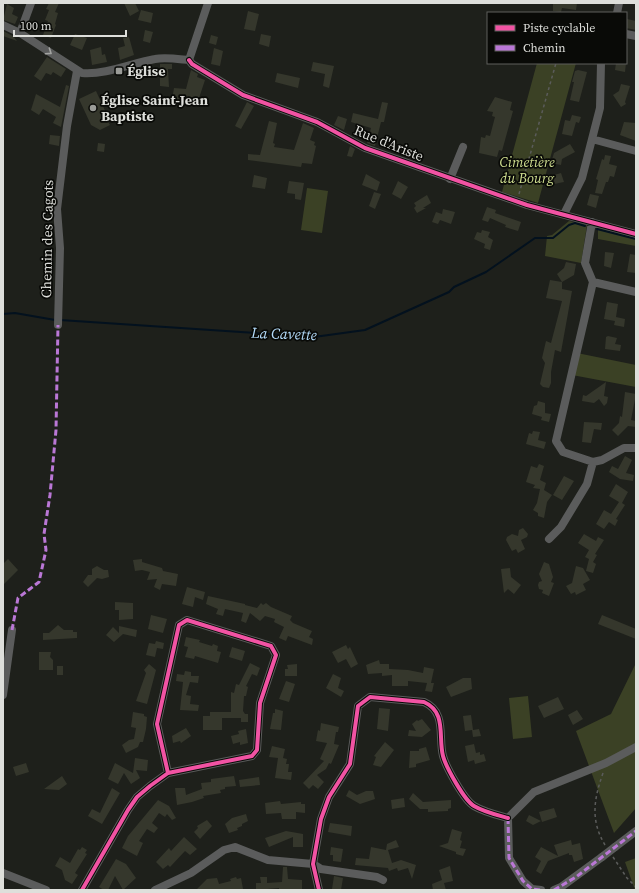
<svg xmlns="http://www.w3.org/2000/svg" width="639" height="893" viewBox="0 0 639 893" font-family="'Source Serif 4',serif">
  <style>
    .green { fill: #3b4125 }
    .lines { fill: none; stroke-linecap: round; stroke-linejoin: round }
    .stream { stroke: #03111e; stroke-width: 2 }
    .building { fill: #35372c }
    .path { stroke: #5b5c5b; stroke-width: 1.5; stroke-dasharray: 3 3; stroke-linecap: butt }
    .minor { stroke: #5b5c5c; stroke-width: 8 }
    .minor-bridge { stroke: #5b5c5c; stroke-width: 8 }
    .quiet { stroke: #ba77d6; stroke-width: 3; stroke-dasharray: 6 3; stroke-linecap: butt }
    .cycleway-casing { stroke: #090a07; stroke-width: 6 }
    .cycleway { stroke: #f153a3; stroke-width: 4 }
    .oneway { stroke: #a3a4a2 }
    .poi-dot { fill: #9b9c98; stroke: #090a07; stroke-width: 1.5 }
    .labels { text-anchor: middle; stroke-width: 3.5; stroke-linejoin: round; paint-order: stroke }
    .poi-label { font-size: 14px; font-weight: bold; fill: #dedfdb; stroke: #090a07; text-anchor: start }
    .street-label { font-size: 14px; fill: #dedfdb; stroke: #090a07 }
    .park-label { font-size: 14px; font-style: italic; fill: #cfde90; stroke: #090a07 }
    .water-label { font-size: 15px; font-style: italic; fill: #b5ddfc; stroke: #090a07 }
  </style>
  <rect width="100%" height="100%" fill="#1e201b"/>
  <!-- green -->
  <path class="green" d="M537 63H576L538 203 502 192Z
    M307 188 328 191 322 233 301 230Z
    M569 221 587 225 581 263 545 256 547 236 552 235Z
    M598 228 636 239V246L598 239Z
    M577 353 636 365V387L572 375Z
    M635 665 636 808 614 833 576 731 611 714Z
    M528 696 532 737 513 739 509 698Z
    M636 858V890H635L625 862Z"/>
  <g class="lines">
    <!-- stream -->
    <path class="stream" d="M597 229 636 239
      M3 314 15 313 55 320
      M60 320 314 337 365 330 449 292 454 287 486 272 535 238H553L569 225 575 223 585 226"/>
  </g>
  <!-- building -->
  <path class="building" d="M49 3H59L55 12 58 13 55 24 56 25 51 38 43 35 48 21 45 20 49 10 46 9Z
    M124 3H135L139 11 130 16Z
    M553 3H577L576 10 562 8 561 12 553 11Z
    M7 4 14 8 12 14 18 17 15 24 3 20Z
    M141 10 153 13 151 23 138 20Z
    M248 11 259 14 255 31 244 29Z
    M627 19 636 21V30L626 28Z
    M145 30 153 32 150 43 143 41Z
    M3 31 13 36 17 41 3 36Z
    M75 34 87 38 82 50 70 45Z
    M261 34 271 36 269 47 259 44Z
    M211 35 218 37 216 45 209 43Z
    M129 37 134 55 120 60 118 48 125 46 123 38Z
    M101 47 102 55 105 54 107 62 92 65 90 50Z
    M214 48 223 51 220 66 211 64Z
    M47 57 66 69 61 77 53 72 51 75 46 73 41 81 34 76Z
    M313 62 334 66 329 88 323 86 325 74 311 71Z
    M616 63H626L625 72 615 70Z
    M160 64H172V69H168L169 87 160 86Z
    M191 70 198 74 197 77 205 80 197 104 181 100H172L174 88 186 89Z
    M578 70 587 72 579 102 570 100 574 82H572L575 71Z
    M277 73 300 78 298 88 275 82Z
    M621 84 630 86 625 102 626 104 621 107 613 95 619 91Z
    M66 85 69 86 61 127 53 123 56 117 43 109 39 115 31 110 36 94 60 107Z
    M96 91 108 117 106 118 110 125 100 130 91 125 79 99Z
    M495 97 512 102 510 110 513 111 502 151 499 150 497 157 479 153 481 137 485 138 486 135 490 136 495 117 492 116 493 112 487 111Z
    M247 102 254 106 241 129 235 126Z
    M382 102 388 103 384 122H381L375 146 367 143 371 128 351 122 353 113 378 119Z
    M572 115 581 117 579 123 576 122 572 136 562 134 565 120 570 121Z
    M338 116 347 119 344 130 334 125Z
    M269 121 277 123 273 143 275 144 274 147 294 150 303 123 314 128 310 140 315 142 314 145 316 146 312 164 302 163 301 167 248 160V154L260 155Z
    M624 122 636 123V141L620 135Z
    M50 135 60 136 59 146 49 144Z
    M98 143 105 144 104 152 97 151Z
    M570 144 575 152 562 159 561 165 551 163 554 153Z
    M350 146 355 149 352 157 347 156Z
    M605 155 611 156 609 164 617 166 614 177 610 176 608 182H606L602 194 595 193 598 180 596 179 602 159 604 160Z
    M561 173 564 182 549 185 547 177Z
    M366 174 380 182 377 191 362 185Z
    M254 175 267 178 265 189 252 187Z
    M289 181 304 183 301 200 295 199V194L287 193Z
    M398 181 408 187 401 199 392 194Z
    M374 192 381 194 375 209 369 206Z
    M590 194 599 196 596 208 587 205Z
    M427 195 431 203 423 208H426L417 213 414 208 416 206 414 203Z
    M487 207 496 210 495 213 521 222 518 231 505 227 506 225 490 218 488 222 482 220Z
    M443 209 455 212 451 224 440 220 438 224 432 222 436 212 442 214Z
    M482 230 490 232 488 237 493 240 490 250 484 248 485 244 474 239 477 232 481 233Z
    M605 252 614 253 611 268 604 266Z
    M630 254 636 255V273L627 272Z
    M566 262 576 264 574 275 562 282V289L572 291 561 352 555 350 551 372V383L549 388 543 387 540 384 545 363 542 358 546 341 551 343 562 301 546 298 550 280 562 282 557 274 564 268Z
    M607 302 618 304 616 317 625 319 624 327 614 325 615 321 604 319Z
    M608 336 617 338 615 344 621 345 620 351 605 349 606 337Z
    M606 382 604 396 608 397 607 403 604 406 599 399 594 403 582 401 583 395 586 396Z
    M625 392 636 394 631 420 636 421V427L628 426 618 436 612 430 619 423 620 416 622 417Z
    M538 401 545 403V413L551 414 549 422 541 420 542 417 532 414 534 406 537 405Z
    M584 422 602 423 601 430 594 429 591 443 582 442Z
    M533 431 540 432 538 440 546 442 544 449 526 444 529 433 532 434Z
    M625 456 632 460 626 473 634 475 633 481 620 479 609 472 612 466 618 469Z
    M539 464 544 466 540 480 546 483 544 490 552 495 547 502 544 518 538 516V513L533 510 537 503 540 489 533 488 535 485 526 482 531 466 537 468Z
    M564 476 574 481 562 500 553 495Z
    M616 484 628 492 622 503 625 505 616 519 618 520 615 526 609 522 604 529 596 524 604 510 611 514 619 502 609 496Z
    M523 528 528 534 527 537 521 540 525 549 518 553 516 549 512 551 506 540 507 537 512 534 518 536 519 530Z
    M584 534 596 541 598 537 604 540 595 554 597 555 593 562 596 564 593 573 586 571 589 559 585 557 589 550 578 543Z
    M8 559 18 570 3 585V564Z
    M142 559V562L162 568 163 571 178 574 176 586 162 584 160 590 154 587 157 579 147 580 150 572 142 570 135 571 133 560Z
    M544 562 549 564 553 577 551 582 554 583 549 596 542 593 543 590 539 589 538 585 539 582 542 581 539 574Z
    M97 566 104 570H108L109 577 102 579 97 578 88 587 83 582 88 575H92V569Z
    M576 566 583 568 590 580 583 584 586 590 576 595 575 592 571 594 566 586 572 583Z
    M510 568 511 577 521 585 514 594 508 589 504 593 501 569Z
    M187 587 205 592 203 600 195 597 193 607 182 604Z
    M208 596 245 604V605L257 608 261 603 263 605 266 603 271 607 292 616 290 620 293 623 312 631 309 637 313 639 312 645 288 636 286 641 279 638 284 627 274 622 275 619 265 616 260 621 250 613 246 623 241 621 243 613 225 609 223 616 216 614 218 609 206 604Z
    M115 602 133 603V619L119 620V610H115Z
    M151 615 167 619 163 633 148 629Z
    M602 615 636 629V639L598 624Z
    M58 625 64 630H73V632H77V638L43 640V633H49Z
    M119 626 137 630 136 637 123 634 114 642 106 635 113 627 119 633Z
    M186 637 200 640 199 642 212 646 213 644 218 646 217 651 221 652 218 663 195 656 194 659 185 657 188 647 184 646Z
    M156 641 164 643 163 649 157 648 155 657 146 655 149 643 155 644Z
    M346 645 348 649 350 647 358 664 351 668 346 659 338 663 332 652Z
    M232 647 245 651 242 661 229 657Z
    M39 652H51L50 657 53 660V670H39Z
    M379 660 380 664H389V669L408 670 423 673 424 667 434 669 431 683H434L432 692 425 691 427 683 408 681V686H392V675L382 676V673L368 674 366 665Z
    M250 663 260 668 257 676 252 674 246 686 248 687 246 696H244L243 711 245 714H248V722H241V718H222V730H203V716H210V712H231V692L234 693 236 684 239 685Z
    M149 664 156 670 147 704 136 701 146 673 144 670Z
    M297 664V676H285V669H288L287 665Z
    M57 666H63V675H57Z
    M185 671 191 672V676H199L198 683 190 682 186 695 191 696 190 704 199 705 198 711 180 710 183 682 176 681 177 674 184 675Z
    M333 674 341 678 338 688 344 691 341 697 326 688Z
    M463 678H471L472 689 451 697 446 687Z
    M286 681 295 684 289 702 279 699Z
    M558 697 564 709 544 718 538 706Z
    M379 708 390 709 388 731 377 729Z
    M275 709 283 711 281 730 270 729 273 713H275Z
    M577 710 583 719 573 725 568 715Z
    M133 712 144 714V716L147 717 146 729 143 742H140L138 747 126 753 122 745 129 740 134 739 136 728 131 727Z
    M471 715 473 730 479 729 481 736 473 737 472 730 465 731 463 716Z
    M422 719 431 730 422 737 408 736 409 730 416 731 412 724 417 720 418 721Z
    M321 723 339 727 338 732H336L334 744 339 745 331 764 329 763 326 769 317 775 324 782 318 789 313 785 309 789 303 783 324 761 320 759 327 743 316 741 318 730 320 731Z
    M186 728 191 736 181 743 180 741 173 743 172 736Z
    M246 729 248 743 240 745V742L233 744 231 736 239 734 238 731Z
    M385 742 394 750 381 767 373 765 376 757 374 756Z
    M474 744 476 753 480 752V755L484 754 486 761 475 764 474 760 468 762 465 746Z
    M272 746 285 749 283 758 287 759 286 764H289L288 772H292L291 780 275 778 278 758 269 757Z
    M426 747 430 760 416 764V767L409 768 410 751H419V749Z
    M135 758 148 760 147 771 136 770 140 778 131 784 124 773 118 784 108 779 115 763 133 773Z
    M26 763 29 772 16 776 13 767Z
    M62 776 67 784 59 790 44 789Z
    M234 776 236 786 225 787V789L220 790 221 793 203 796 204 798 192 802 177 805 175 788H185L186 795 202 789 201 783 211 782V779Z
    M259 777 260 785 240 787 239 780Z
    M112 788 120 793 102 824 88 816 92 809 100 813Z
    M349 790 357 795 366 791H373L375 799 360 804 346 796Z
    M413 793 423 802 451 800V808L448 809V811L428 812V809H420L409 799Z
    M404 798 405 807 392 809 391 800Z
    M158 800 169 806 176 818 172 820 167 814 165 817 159 813 152 823 158 828 154 833 147 829 139 841 143 843 137 856 122 848 128 836Z
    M280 801 281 804 301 802V804H305V813L296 812V819H282L281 813 266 814 265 803Z
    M554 808 557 817 542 822 539 812Z
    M246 814 248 821 242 824V826L237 828 238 830 229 833 225 824 232 818Z
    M529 815 541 821 533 825 526 821Z
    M207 820 212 826 200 839 194 832 198 828 197 826Z
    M330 823 352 826 351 836 328 832Z
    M452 829 462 832 460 840 462 841 460 848 466 849 463 856 456 854V852L439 846 448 843Z
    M286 831 303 834V847H293V837L269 847 265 838Z
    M184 837 197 849 190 855 185 851 170 867 168 865 163 869 156 862 169 848 171 851Z
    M396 840 399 847 388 850 392 863 401 860 416 865 412 879 408 868 398 871 397 868 389 871 388 868 355 865 356 858 369 859 371 847 386 850 387 844Z
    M571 840 572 845 580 843 583 859 574 862 572 855H569V853L548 861 541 874 536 871 541 861 535 857 541 847 558 856 554 845Z
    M82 847 87 850 85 853 87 854 75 873 78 875 72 884 65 880 62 870 55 866 60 857 70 863 78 849 80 850Z
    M331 847 343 849 341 862 333 861V855H330Z
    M116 859 126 864 136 878 123 890 115 876 108 890H104L99 887Z
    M450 866 453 881 444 883 446 890H433L432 884 442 880 439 870Z
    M283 867H287L288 879 302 880V890H279V888L256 890V883H261L260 877H267V883L282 882Z
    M334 876 343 878 341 890 332 889Z
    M236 877 237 879 241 878 243 889 196 890 207 879 217 878 219 884 231 881 230 879Z"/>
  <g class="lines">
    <!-- path -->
    <path class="path" d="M519 194 556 63
      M603 773C594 799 590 820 605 845
      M613 857 627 878 636 887"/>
    <!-- minor -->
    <path class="minor" d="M617 13 619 3
      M3 25 20 33 82 73C106 75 132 63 155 59 165 57 178 59 189 60
      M20 33 31 3
      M626 34 636 36
      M189 60 192 64 243 95 317 122 365 148 527 205 636 234
      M189 60 208 3
      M592 139 636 151
      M450 179 463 147
      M564 214 582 178 600 108 601 63
      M592 222 585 263 593 282 556 441 563 452 593 462 602 460 624 448H636
      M593 282 636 292
      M58 325 60 248 57 209 67 126 77 71
      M549 539 561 527 587 484 593 462
      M3 695 12 630
      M615 847 636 831
      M3 873 46 890
      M82 890 128 810 137 797 150 786 168 773 252 756 257 750 260 703 276 655 271 646 187 620 179 625 157 724 168 773
      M155 890 191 873 224 850 235 847 268 860 313 864 321 869 377 877 383 880
      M319 890 313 864 321 819 329 797 350 764 358 706 370 697 424 702C447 712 438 737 443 756 446 767 464 800 474 806 484 812 497 815 508 818
      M541 890 532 889 523 881 509 858 508 818 534 792 606 763 636 747
      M554 890 561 887 602 857"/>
    <!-- minor-bridge -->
    <path class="minor-bridge" d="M602 857 615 847"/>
    <!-- quiet -->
    <path class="quiet" d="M12 630 18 598 39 582 46 550 44 534 50 495 56 430 58 325
      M508 818 509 858 523 881 532 889 541 890
      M554 890 576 877 636 831"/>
    <!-- cycleway casing -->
    <g class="cycleway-casing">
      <path id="cycleway" d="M189 60 192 64 243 95 317 122 365 148 527 205 636 234
        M82 890 128 810 137 797 150 786 168 773 252 756 257 750 260 703 276 655 271 646 187 620 179 625 157 724 168 773
        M319 890 313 864 321 819 329 797 350 764 358 706 370 697 424 702C447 712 438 737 443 756 446 767 464 800 474 806 484 812 497 815 508 818"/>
    </g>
    <!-- cycleway -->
    <use href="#cycleway" class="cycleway"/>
  </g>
  <!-- one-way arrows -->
  <defs><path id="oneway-chevron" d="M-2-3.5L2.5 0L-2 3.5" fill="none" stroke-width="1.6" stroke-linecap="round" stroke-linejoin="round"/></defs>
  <use class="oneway" href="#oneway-chevron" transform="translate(49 52) rotate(34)"/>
  <!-- markers -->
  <g class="poi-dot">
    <rect x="115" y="67" width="8" height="8" rx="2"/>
    <circle cx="93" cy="108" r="4"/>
  </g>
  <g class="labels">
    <!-- poi labels -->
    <g class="poi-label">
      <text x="127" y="76">Église</text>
      <text x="101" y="105">Église Saint-Jean<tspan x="101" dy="16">Baptiste</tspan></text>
    </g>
    <!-- street labels -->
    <g class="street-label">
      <text transform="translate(389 143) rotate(22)" y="5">Rue d'Ariste</text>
      <text transform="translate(47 239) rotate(-89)" y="5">Chemin des Cagots</text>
    </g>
    <!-- park labels -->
    <g class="park-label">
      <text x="527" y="167">Cimetière<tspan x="527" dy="16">du Bourg</tspan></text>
    </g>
    <!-- water labels -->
    <g class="water-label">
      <text transform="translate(284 334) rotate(2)" y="5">La Cavette</text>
    </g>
  </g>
  <!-- border -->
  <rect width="639" height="893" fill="none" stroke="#dedfdb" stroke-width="8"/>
  <!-- legend -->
  <rect x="487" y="12" width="140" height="52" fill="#090a07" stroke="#5e5f5c"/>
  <rect x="495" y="25" width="20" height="6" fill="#f153a3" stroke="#5e5f5c"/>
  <text x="523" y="32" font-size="12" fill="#dedfdb">Piste cyclable</text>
  <rect x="495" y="45" width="20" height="6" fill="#ba77d6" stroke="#5e5f5c"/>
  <text x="523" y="52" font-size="12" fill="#dedfdb">Chemin</text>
  <!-- scale -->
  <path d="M14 30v6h112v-6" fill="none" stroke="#dedfdb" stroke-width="2"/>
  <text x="20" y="30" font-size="12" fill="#dedfdb" stroke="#090a07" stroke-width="3" paint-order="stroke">100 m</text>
</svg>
